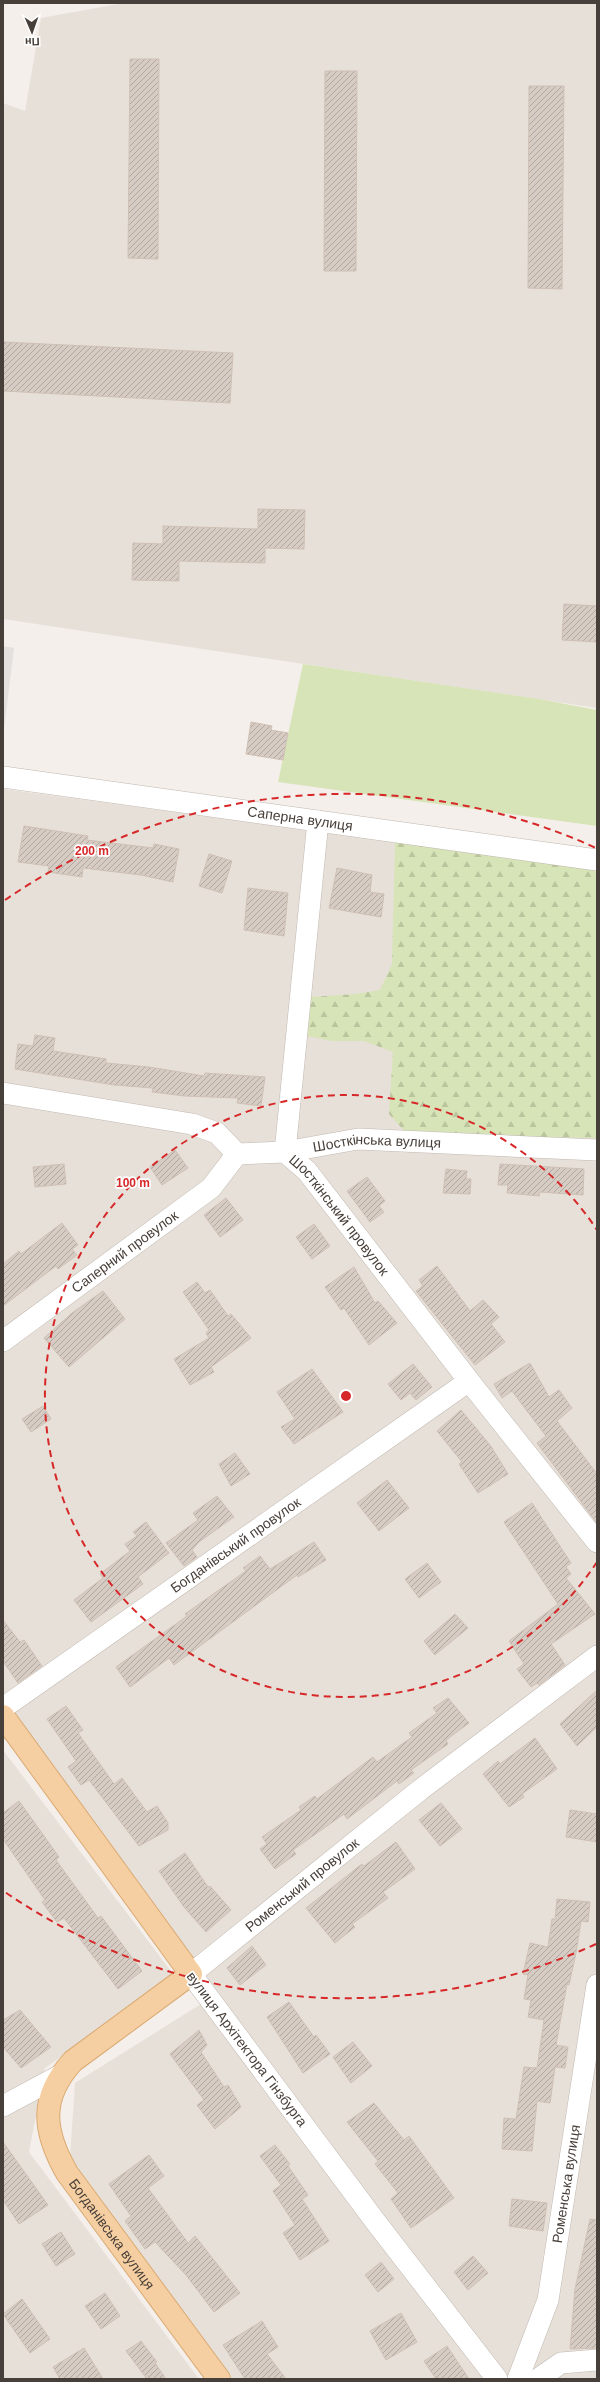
<svg xmlns="http://www.w3.org/2000/svg" width="600" height="2382" viewBox="0 0 600 2382" font-family="Arial,sans-serif">
  <style>
    .residential { fill: #e7e0d9 }
    .green { fill: #d7e4b7 }
    .forest { fill: url(#forest-firs) }
    .parking { fill: #e3e0de }
    .building { fill: url(#building-hatch); stroke: #cfc0b4 }
    .lines { fill: none; stroke-linecap: round; stroke-linejoin: round }
    .street-casing { stroke: #c1b8b0; stroke-width: 22 }
    .primary-casing { stroke: #daa972; stroke-width: 24 }
    .street { stroke: #fff; stroke-width: 21 }
    .primary { stroke: #f5cfa1; stroke-width: 22 }
    .ring { fill: none; stroke: #d62828; stroke-width: 2; stroke-dasharray: 7 5 }
    .labels { text-anchor: middle; stroke-width: 3.5; stroke-linejoin: round; paint-order: stroke }
    .street-label { font-size: 14px; fill: #473f39; stroke: #fff }
    .centre { fill: #d62828; stroke: #fff; stroke-width: 2 }
    .ring-label { font-size: 12px; text-anchor: middle; font-weight: bold; fill: #d62828; stroke: #fff; stroke-width: 3.5; stroke-linejoin: round; paint-order: stroke }
  </style>
  <defs>
    <pattern id="forest-firs" width="22" height="20" patternUnits="userSpaceOnUse"><rect width="22" height="20" fill="#d7e4b7"/><path d="M5 1l3.5 6h-7zM16 11l3.5 6h-7z" fill="#bac59e"/></pattern>
    <pattern id="building-hatch" width="6" height="6" patternUnits="userSpaceOnUse"><rect width="6" height="6" fill="#d7ccc4"/><path d="M-1 1l2-2M0 6l6-6M5 7l2-2" fill="none" stroke="#b0a7a0"/></pattern>
  </defs>
  <rect width="100%" height="100%" fill="#f4efea"/>
  <!-- residential -->
  <path class="residential" d="M124 3H597V708L3 619V103L25 111 41 18Z
    M3 789 597 869V2379H232L70 2157 75 2083 201 2004 210 1985 3 1697Z
    M3 1750 174 1975 45 2068 29 2152 199 2379H3Z"/>
  <!-- green -->
  <path class="green" d="M303 664 539 699 597 710V826L278 782Z"/>
  <!-- forest -->
  <path class="forest" d="M395 842 597 869V1138L407 1134 389 1114 393 1052 364 1041H332L307 1036 311 997 356 994 380 990 392 964Z"/>
  <!-- parking -->
  <path class="parking" d="M3 646 14 648 3 737Z"/>
  <!-- building -->
  <path class="building" d="M130 59H159L158 259 128 258Z
    M325 71H357L356 271H324Z
    M529 86H564L562 289 528 288Z
    M3 342 233 353 230 403 3 391Z
    M258 509 305 510 304 549 265 548V563L179 561V581L132 580 133 543 163 544V526L258 529Z
    M564 604 597 606V642L562 640Z
    M251 722 272 726 271 730 288 733 283 760 246 754Z
    M24 826 88 836 87 840 153 848 154 844 179 849 173 882 141 875 83 868 82 877 48 872 49 866 18 862Z
    M209 854 232 861 222 893 199 886Z
    M337 868 372 875 370 892 384 894 381 917 329 908Z
    M248 888 288 893 284 936 244 930Z
    M35 1035 55 1038 53 1051 106 1059V1063L149 1067 204 1076 205 1073 265 1077 261 1106 237 1103 238 1098 185 1096 152 1092 153 1088 114 1085 15 1069 18 1044 33 1046Z
    M175 1150 188 1168 162 1185 150 1167Z
    M64 1164 66 1184 35 1187 33 1167Z
    M500 1164 584 1169 583 1195 540 1192 539 1196 507 1193 508 1185H498Z
    M446 1169 467 1171 466 1179H471L470 1194 443 1193Z
    M367 1177 385 1201 379 1206 384 1212 370 1222 347 1191Z
    M226 1198 243 1220 220 1237 204 1215Z
    M62 1223 78 1245 72 1249 77 1255 58 1269 56 1266 3 1306V1264L19 1251 21 1254Z
    M314 1224 330 1246 312 1259 296 1237Z
    M437 1266 470 1311 483 1300 499 1317 491 1324 505 1342 475 1365 416 1291 423 1286 419 1280Z
    M354 1267 375 1303 378 1301 397 1323 369 1345 344 1308 341 1310 325 1287Z
    M197 1282 205 1293 210 1290 228 1316 231 1314 251 1338 211 1367 214 1372 190 1385 174 1359 209 1338 206 1333 209 1330 183 1292Z
    M103 1291 125 1319 69 1367 44 1338 72 1313Z
    M530 1363 549 1397 559 1390 572 1408 557 1421 597 1474V1523L537 1443 546 1436 512 1391 502 1398 494 1384Z
    M413 1364 432 1387 416 1400 410 1393 401 1400 388 1384Z
    M312 1369 343 1412 294 1444 281 1427 295 1419 277 1392Z
    M43 1406 51 1419 31 1432 22 1419Z
    M461 1410 490 1445 508 1474 478 1493 459 1464 462 1462 437 1431Z
    M235 1453 250 1474 231 1486 219 1464Z
    M387 1480 409 1508 379 1531 357 1503Z
    M217 1496 234 1517 199 1542 192 1550 197 1557 184 1566 166 1543 198 1520 193 1513Z
    M532 1503 571 1563 566 1567 571 1574 566 1578 595 1614 551 1644 565 1665 539 1685 537 1683 531 1687 517 1669 524 1664 509 1641 558 1604 504 1522Z
    M146 1522 169 1553 138 1577 143 1584 91 1622 74 1600 103 1578 100 1574 130 1551 125 1544 137 1536 133 1532Z
    M314 1542 326 1560 298 1577 297 1575 174 1665 169 1658 130 1687 116 1667 187 1616 185 1614 246 1571 243 1568 260 1556 270 1569Z
    M427 1563 441 1582 419 1598 405 1579Z
    M455 1614 468 1628 435 1655 424 1641Z
    M3 1620 20 1642 24 1640 42 1666 18 1683 3 1661Z
    M597 1690V1727L577 1746 560 1724Z
    M448 1698 469 1723 446 1740 448 1744 411 1770 414 1773 399 1784 397 1781 347 1819 344 1814 293 1850 296 1854 275 1869 260 1849 267 1844 262 1837 301 1810 299 1807 315 1796 317 1799 373 1757 377 1762 412 1737 409 1733 437 1713 433 1708Z
    M66 1706 83 1730 78 1733 114 1784 122 1778 147 1812 157 1806 168 1823V1830L139 1846 89 1780 81 1785 68 1767 76 1761 47 1719Z
    M535 1738 557 1769 522 1794 524 1797 509 1807 483 1774 498 1761 500 1764Z
    M19 1801 59 1857 56 1860 98 1918 101 1916 142 1971 118 1989 64 1918 57 1922 42 1902 45 1900 3 1839V1813Z
    M441 1803 462 1829 440 1846 419 1820Z
    M570 1810 597 1814V1842L566 1837Z
    M396 1842 415 1869 383 1892 388 1898 352 1924 355 1927 335 1943 306 1908 362 1864 364 1866Z
    M185 1853 208 1887 210 1886 231 1910 206 1932 184 1907 159 1871Z
    M557 1899 590 1902 588 1922 581 1921 576 1953 569 1985 567 1984 556 2045 568 2047 565 2068 555 2067 550 2103 537 2101 532 2151 502 2149 504 2118 516 2119 524 2067 537 2068 544 2020 528 2017 531 2000 524 1999 528 1975 523 1974 530 1943 548 1947 552 1919H555Z
    M252 1946 266 1965 240 1985 227 1968Z
    M289 2002 314 2037 316 2035 330 2054 303 2073 267 2017Z
    M20 2010 51 2047 21 2068 3 2047V2020Z
    M199 2030 207 2045 201 2052 224 2087 228 2085 241 2107 215 2129 197 2105 204 2100 170 2054Z
    M353 2042 372 2066 351 2083 333 2057Z
    M374 2103 404 2140 409 2136 454 2198 411 2228 391 2199 398 2193 375 2164 378 2161 347 2122Z
    M3 2142 48 2205 19 2224 3 2200Z
    M275 2145 290 2164 288 2166 308 2195 302 2199 329 2241 300 2260 283 2233 295 2225 273 2191 281 2185 260 2156Z
    M149 2155 164 2176 148 2188 188 2243 195 2236 240 2293 214 2312 186 2275 155 2242 145 2249 125 2221 131 2216 109 2184Z
    M512 2199 547 2203 543 2231 509 2226Z
    M590 2219 597 2220V2348L570 2349 575 2289Z
    M61 2232 75 2254 56 2266 42 2244Z
    M473 2256 488 2273 468 2290 454 2272Z
    M381 2262 394 2279 378 2292 365 2275Z
    M105 2293 120 2316 101 2329 85 2306Z
    M22 2299 50 2339 30 2353 3 2314Z
    M401 2313 417 2342 386 2360 370 2331Z
    M262 2321 278 2347 267 2354 286 2379H245L223 2345Z
    M141 2341 157 2362 155 2363 166 2379H147L126 2351Z
    M447 2346 469 2379H436L424 2361Z
    M84 2348 103 2379H60L53 2367Z"/>
  <g class="lines">
    <!-- street casing -->
    <g class="street-casing">
      <g id="street">
        <path id="s1" d="M3 777 597 860"/>
        <path id="s2" d="M318 821 285 1152 307 1171 469 1381 597 1542"/>
        <path id="s3" d="M3 1093 192 1124 217 1133 237 1154 285 1152 358 1139 597 1150"/>
        <path id="s4" d="M3 1341 211 1188 237 1154"/>
        <path id="s5" d="M3 1708 469 1381"/>
        <path d="M3 2106 59 2076"/>
        <path id="s6" d="M497 2379 375 2221 191 1974 420 1790 597 1656"/>
        <path id="s7" d="M518 2379 548 2300 597 1985"/>
        <path d="M538 2379 561 2363 597 2360"/>
      </g>
    </g>
    <!-- primary casing -->
    <g class="primary-casing">
      <g id="primary">
        <path id="s8" d="M3 1716 191 1974 73 2061C39 2098 43 2131 67 2173L219 2379"/>
      </g>
    </g>
    <!-- street -->
    <use href="#street" class="street"/>
    <!-- primary -->
    <use href="#primary" class="primary"/>
  </g>
  <!-- distance rings -->
  <g class="ring">
    <path d="M597 1562A301 301 0 1 1 597 1230"/>
    <path d="M596 1944A602 602 0 0 1 5 1892M5 900A602 602 0 0 1 596 848"/>
  </g>
  <g class="labels">
    <!-- street labels -->
    <g class="street-label">
      <text dy="5" stroke="none"><textPath href="#s1" startOffset="300">Саперна вулиця</textPath></text>
      <text dy="5" stroke="none"><textPath href="#s3" startOffset="388">Шосткінська вулиця</textPath></text>
      <text dy="5" stroke="none"><textPath href="#s2" startOffset="416">Шосткінський провулок</textPath></text>
      <text dy="5" stroke="none"><textPath href="#s4" startOffset="151">Саперний провулок</textPath></text>
      <text dy="5" stroke="none"><textPath href="#s5" startOffset="284">Богданівський провулок</textPath></text>
      <text dy="5" stroke="none"><textPath href="#s6" startOffset="650">Роменський провулок</textPath></text>
      <text transform="translate(247 2049) rotate(53)" y="5">вулиця Архітектора Гінзбурга</text>
      <text dy="5" stroke="none"><textPath href="#s7" startOffset="202">Роменська вулиця</textPath></text>
      <text dy="5" stroke="none"><textPath href="#s8" startOffset="664">Богданівська вулиця</textPath></text>
    </g>
  </g>
  <circle cx="346" cy="1396" r="6" class="centre"/>
  <g class="ring-label">
    <text x="92" y="855">200 m</text>
    <text x="133" y="1187">100 m</text>
  </g>
  <!-- border -->
  <rect width="600" height="2382" fill="none" stroke="#473f39" stroke-width="8"/>
  <!-- north arrow -->
  <g transform="translate(32 32) rotate(178)" stroke="#ffffff" stroke-width="3" paint-order="stroke">
  <path d="M0-3L7 15L0 10L-7 15Z" fill="#473f39"/>
  <text y="-6" font-size="11" font-weight="bold" text-anchor="middle" fill="#473f39">Пн</text>
  </g>
</svg>
